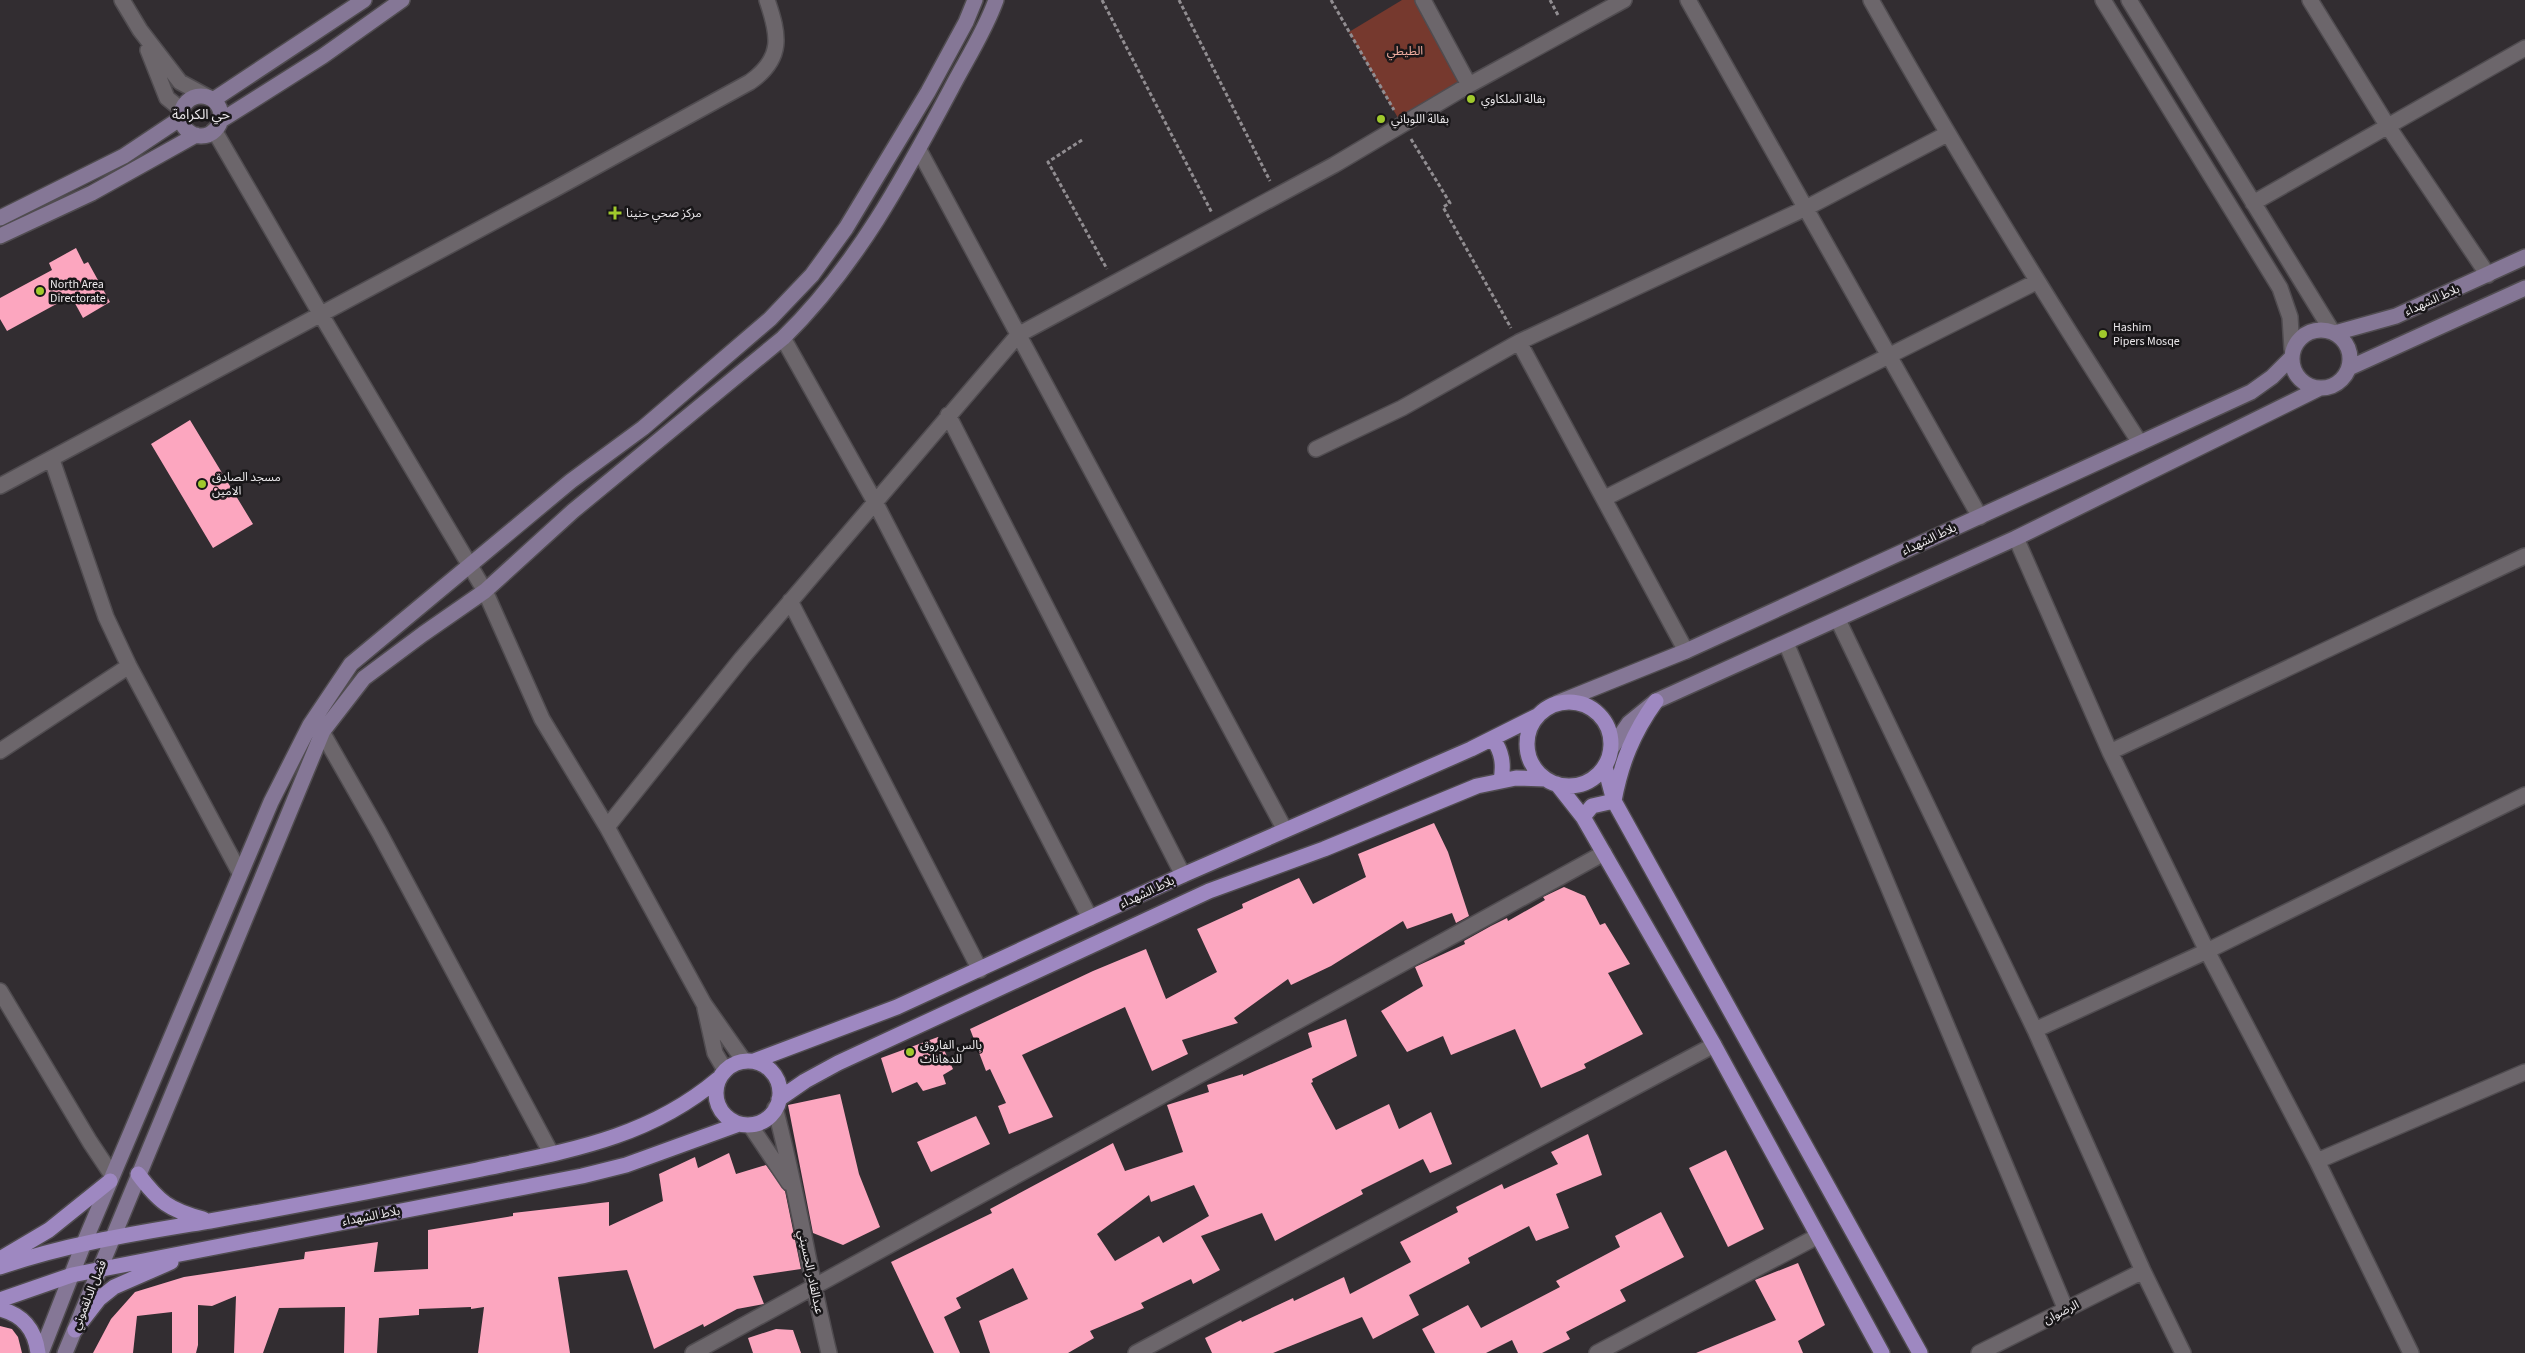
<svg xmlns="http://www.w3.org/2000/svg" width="2525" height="1353" viewBox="0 0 2525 1353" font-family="'Source Sans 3','Noto Sans Arabic',sans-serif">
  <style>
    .green { fill: #76392e }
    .building { fill: #fca6bf; fill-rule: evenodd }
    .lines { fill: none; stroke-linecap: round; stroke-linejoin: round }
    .street-casing { stroke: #504c50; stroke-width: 18 }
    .secondary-casing { stroke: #504c50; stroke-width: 18 }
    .primary-casing { stroke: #504c50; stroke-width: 18 }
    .path { stroke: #918d91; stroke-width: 3; stroke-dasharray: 4 2.5; stroke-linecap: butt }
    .street { stroke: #6c666b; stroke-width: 15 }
    .secondary { stroke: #857796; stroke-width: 15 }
    .primary { stroke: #9e88c1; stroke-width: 15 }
    .poi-dot { fill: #a0c92c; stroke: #181618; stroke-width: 2 }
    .labels { text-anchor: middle; stroke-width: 5; stroke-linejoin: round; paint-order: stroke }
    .park-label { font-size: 12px; fill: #f3afa2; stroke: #181618 }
    .poi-label { font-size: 12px; fill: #ebe8eb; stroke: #181618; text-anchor: start }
    .street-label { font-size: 12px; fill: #ebe8eb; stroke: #181618 }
    .neighbourhood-label { font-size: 14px; fill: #ebe8eb; stroke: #181618 }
  </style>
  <rect width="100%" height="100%" fill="#322d31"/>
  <!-- green -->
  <path class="green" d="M1402 0H1423L1469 85 1402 125 1349 32Z"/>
  <!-- building -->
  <path class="building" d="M76 248 84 264 88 262 110 302 83 318 71 296 7 331 0 319V298L52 270 49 263Z
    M190 420 253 524 213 548 151 444Z
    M1434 823 1448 852 1469 916 1456 923 1452 913 1407 929 1403 921 1331 966 1291 985 1288 979 1234 1018 1238 1023 1182 1040 1188 1054 1152 1071 1125 1007 1022 1055 1053 1117 1009 1134 998 1106 1006 1103 990 1069 986 1071 970 1029 1093 971 1146 949 1166 999 1217 972 1197 929 1243 908 1242 904 1299 878 1313 904 1366 877 1358 854Z
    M1564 887 1585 896 1600 925 1605 923 1630 964 1608 973 1643 1034 1584 1064 1586 1068 1541 1088 1515 1029 1451 1055 1443 1036 1407 1052 1381 1011 1423 986 1415 967 1465 944 1464 941 1491 926 1507 918 1508 921 1545 900 1543 897Z
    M1346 1019 1357 1056 1312 1079 1313 1082 1311 1083 1336 1130 1389 1104 1399 1129 1431 1112 1452 1164 1430 1173 1423 1159 1361 1190 1363 1194 1275 1241 1262 1213 1201 1236 1220 1270 1193 1284 1191 1279 1141 1303 1144 1308 1090 1331 1094 1338 1068 1353H990L979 1321 1028 1299 1013 1268 956 1298 961 1308 944 1317 960 1353H934L891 1262 992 1213 990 1209 1113 1143 1125 1171 1183 1152 1167 1105 1209 1092 1207 1085 1243 1074V1076L1312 1047 1308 1033ZM1194 1185 1209 1216 1163 1243 1159 1236 1115 1261 1097 1234 1149 1195 1151 1202Z
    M938 1037 953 1069 943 1075 946 1084 923 1091 917 1082 892 1093 881 1058Z
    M840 1094 859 1174 880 1227 843 1245 813 1233 788 1105Z
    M976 1116 990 1144 931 1172 917 1142Z
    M1588 1134 1602 1175 1556 1194 1569 1228 1536 1241 1529 1226 1468 1258 1470 1263 1409 1295 1419 1315 1373 1339 1362 1317 1273 1353H1212L1205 1338 1241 1320 1242 1322 1293 1298 1294 1301 1344 1277 1350 1294 1411 1262 1400 1242 1458 1212 1456 1207 1502 1184 1504 1189 1558 1164 1551 1152Z
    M1726 1150 1764 1229 1728 1247 1689 1168Z
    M729 1153 736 1174 766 1165 785 1191 801 1269 753 1276 764 1304 737 1309 704 1327 703 1324 654 1349 627 1270 558 1277 570 1353H478L484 1307 471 1309V1307L419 1309V1315L379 1318 377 1353H344L345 1307 279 1308 263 1353H234L236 1296 212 1306 198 1305V1345L196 1353H172V1312L137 1316 133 1353H93L111 1319 135 1292 184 1277 304 1259 305 1252 378 1242 374 1272 428 1269V1230L513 1216V1213L609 1202V1226L663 1201 659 1174 695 1157 698 1168Z
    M1661 1212 1684 1257 1620 1290 1626 1301 1566 1332 1570 1339 1542 1353H1518L1512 1340 1486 1353H1435L1422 1329 1468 1305 1481 1328 1560 1287 1556 1281 1620 1247 1615 1236Z
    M1798 1263 1825 1325 1798 1341 1803 1353H1696L1776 1320 1755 1280Z
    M0 1326 12 1329 18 1337 22 1353H0Z
    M776 1329 793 1330 801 1353H753L748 1338Z"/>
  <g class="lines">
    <!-- street casing -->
    <g class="street-casing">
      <path id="street" d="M122 0 140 30 180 82 206 96
        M1423 0 1469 85
        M1688 0 1980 517
        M1871 0C1956 151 2046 297 2140 443
        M2103 0 2280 288 2290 317 2292 349
        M2129 0 2332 331
        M2310 0 2387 125 2488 275
        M148 50 167 98 182 110
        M214 130 320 313 485 591 542 719 607 827 704 1004 744 1061
        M919 150 1285 830
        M2253 203 2525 48
        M783 338 875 502 1090 918
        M1519 342 1686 651
        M948 415 1183 875
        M1316 449 1402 408 1519 342 1806 208 1947 134
        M52 460 106 617 129 666 240 873
        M0 486 553 190 750 82C784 58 779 35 767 0
        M1605 498 2036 282
        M2016 538 2110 752 2207 951 2317 1161 2411 1353
        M790 601 980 970
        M1838 620 2035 1030 2143 1271 2183 1353
        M1786 643 2066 1310
        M322 732 379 832 551 1153
        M0 751 129 666
        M2110 752 2525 556
        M607 827 742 658 1018 335 1334 165 1469 85 1624 0
        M0 991 90 1142 112 1175
        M705 1008 715 1053 725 1070
        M2035 1030 2207 951 2525 795
        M775 1108C797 1189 809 1272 829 1353
        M750 1125 789 1183
        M2317 1161 2525 1072
        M693 1353 1604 853
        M1136 1353 1714 1045
        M1597 1353 1818 1236
        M1979 1353 2143 1271"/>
    </g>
    <!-- secondary casing -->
    <g class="secondary-casing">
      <path id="secondary" d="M181 116a20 20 0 1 1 40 0a20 20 0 1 1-40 0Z
        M213 100 364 0
        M220 121 323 56 402 0
        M0 218 124 156 181 118
        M0 236 92 193 196 135
        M2292 359a29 29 0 1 1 58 0a29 29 0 1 1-58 0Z
        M2335 333 2396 316 2525 257
        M2349 368 2525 288
        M1557 703 1686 651 2251 392 2272 377 2291 358
        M1611 749 1629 723 1656 701 2016 538 2320 388
        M41 1353 84 1243 271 802 310 725 351 664 571 481 643 428 770 319 812 275 846 228 928 92 966 22 975 0
        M65 1353 323 731 364 678 423 634 485 591 573 511 783 338C856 267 904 177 951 89 966 60 985 31 996 0"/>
    </g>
    <!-- primary casing -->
    <g class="primary-casing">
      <path id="primary" d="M1527 744a42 42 0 1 1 84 0a42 42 0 1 1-84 0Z
        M1493 739C1502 752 1504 764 1501 780
        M1605 767 1614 801 1920 1353
        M1557 784 1583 817 1714 1045 1882 1353
        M1583 817 1592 806 1614 801C1621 763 1633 733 1656 701
        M754 1061 897 1007 1183 875 1471 749 1537 716
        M716 1093a32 32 0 1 1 64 0a32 32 0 1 1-64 0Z
        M779 1099 805 1081 838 1063 1209 891 1324 849 1477 786 1516 778 1546 779
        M138 1174C159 1202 169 1210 203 1219
        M0 1259 49 1230 110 1181
        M0 1267C70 1243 138 1233 210 1221 300 1205 389 1188 477 1170 566 1151 647 1139 718 1079
        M0 1300 72 1275 97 1270 582 1176 626 1165 739 1124
        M0 1309C23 1315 35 1329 38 1353
        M75 1330 99 1299 114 1287 171 1262"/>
    </g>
    <!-- path -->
    <path class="path" d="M1102 0 1212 213
      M1179 0 1270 181
      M1331 0 1394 110
      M1550 0 1559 17
      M1411 139 1450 203 1443 207 1511 328
      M1082 140 1048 162 1107 269"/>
    <!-- street -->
    <use href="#street" class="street"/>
    <!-- secondary -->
    <use href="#secondary" class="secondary"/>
    <!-- primary -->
    <use href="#primary" class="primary"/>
  </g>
  <!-- markers -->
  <g class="poi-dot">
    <circle cx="1471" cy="99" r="5"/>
    <circle cx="1381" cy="119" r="5"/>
    <path d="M612.5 205.5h5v5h5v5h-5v5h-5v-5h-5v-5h5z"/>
    <circle cx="40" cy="291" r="5"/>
    <circle cx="2103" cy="334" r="5"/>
    <circle cx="202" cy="484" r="5"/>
    <circle cx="910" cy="1052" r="5"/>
  </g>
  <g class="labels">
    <!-- park labels -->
    <g class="park-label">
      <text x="1405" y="55">الطيطي</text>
    </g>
    <!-- poi labels -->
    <g class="poi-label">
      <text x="1481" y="103">بقالة الملكاوي</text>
      <text x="1391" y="123">بقالة اللوباني</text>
      <text x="626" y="217">مركز صحي حنينا</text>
      <text x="50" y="288">North Area<tspan x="50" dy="14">Directorate</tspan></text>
      <text x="2113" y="331">Hashim<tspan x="2113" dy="14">Pipers Mosqe</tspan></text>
      <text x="212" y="481">مسجد الصادق<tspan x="212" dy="14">الامين</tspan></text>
      <text x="920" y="1049">بالس الفاروق<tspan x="920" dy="14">للدهانات</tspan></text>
    </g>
    <!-- street labels -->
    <g class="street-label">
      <text transform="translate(2432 300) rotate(-24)" y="4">بلاط الشهداء</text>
      <text transform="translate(1929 539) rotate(-25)" y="4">بلاط الشهداء</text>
      <text transform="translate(1147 892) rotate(-25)" y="4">بلاط الشهداء</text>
      <text transform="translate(371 1216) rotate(-11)" y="4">بلاط الشهداء</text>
      <text transform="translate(811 1272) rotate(78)" y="4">عبدالقادر الحسيني</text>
      <text transform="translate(89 1295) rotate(-68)" y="4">فضل الدلقموني</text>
      <text transform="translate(2061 1312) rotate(-27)" y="4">الرضوان</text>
    </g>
    <!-- neighbourhood labels -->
    <g class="neighbourhood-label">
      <text x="201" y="119">حي الكرامة</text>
    </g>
  </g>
</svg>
